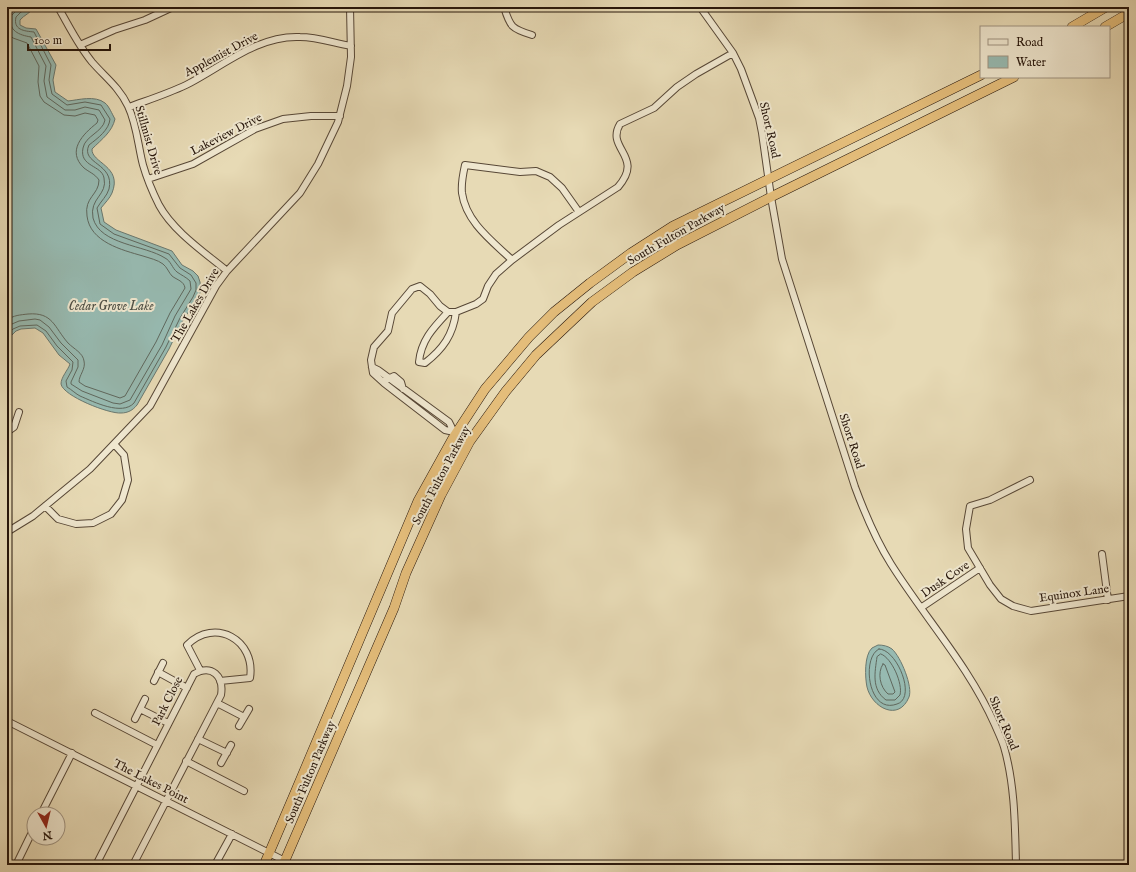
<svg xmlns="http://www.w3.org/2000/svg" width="1136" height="872" viewBox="0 0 1136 872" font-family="'IM FELL English',serif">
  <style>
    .water { fill: #97bab1; stroke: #6a786f }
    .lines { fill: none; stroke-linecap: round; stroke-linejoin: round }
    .shore { stroke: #5f685e; stroke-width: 1 }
    .minor-casing { stroke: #574736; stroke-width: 8 }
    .highway-casing { stroke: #27160b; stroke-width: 10 }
    .minor { stroke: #efe7cf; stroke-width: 6 }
    .highway { stroke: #e4bd7a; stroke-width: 9 }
    .labels { text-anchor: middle; stroke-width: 4; stroke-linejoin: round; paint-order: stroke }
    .street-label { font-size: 12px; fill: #27160b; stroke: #efe7cf }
    .water-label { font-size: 13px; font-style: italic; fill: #4e4f45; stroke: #efe7cf }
  </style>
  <rect width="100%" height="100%" fill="#e7dab5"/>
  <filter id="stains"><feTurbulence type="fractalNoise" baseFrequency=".005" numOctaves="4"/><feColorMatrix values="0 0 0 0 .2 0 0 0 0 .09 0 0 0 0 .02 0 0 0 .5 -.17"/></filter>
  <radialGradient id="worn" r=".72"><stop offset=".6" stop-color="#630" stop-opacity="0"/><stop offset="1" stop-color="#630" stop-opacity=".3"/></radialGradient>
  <!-- water -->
  <path class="water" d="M7 7H34C31 13 24 15 20 20V25L26 28 36 29 56 65 53 80 55 92 68 101C78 100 95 95 105 103 109 106 112 114 115 119 112 132 102 139 92 149 91 163 123 166 112 193 110 198 105 203 101 208L104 222 116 230 172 251 182 265 193 271 198 276 200 282 201 291 197 299 183 320 169 349 137 405C133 410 128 413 121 413 109 414 63 396 61 384 61 377 68 370 70 364L59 355 43 333 35 328 21 329 16 331 11 336 7 350Z
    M878 645C883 645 888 646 892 649 901 657 913 687 909 697 899 722 872 708 867 687 865 678 864 655 872 648 874 647 876 646 878 645Z"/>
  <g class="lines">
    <!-- shore -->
    <path class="shore" d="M7 32 13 38 27 43 39 66 38 82 40 96 44 102 64 115 75 116 85 113 95 115 98 120 97 123C83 134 66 151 84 168 89 172 95 174 99 180 99 195 84 197 87 216 90 242 122 250 143 256 149 258 158 260 163 264 167 267 169 273 172 276 177 280 184 281 185 288L170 313 156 342 125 396 120 398 85 386 79 382C79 375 86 369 84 361 83 353 74 349 68 343 54 327 53 312 28 314 20 315 14 315 7 320
      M7 328 12 324 19 321 35 319 40 320 49 327 61 343 78 360V367L71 382V384L82 391 113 403 120 404 130 400 162 345 175 316 191 289 190 281C186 277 181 275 177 272 172 268 171 261 165 258 145 245 100 245 93 218 89 198 108 195 104 178 102 165 79 167 83 148 85 136 103 132 105 120L99 110 85 107 75 110H65L47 97 44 81 46 66 31 37C19 35 8 31 11 16L20 7
      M7 337 8 334 13 329 20 326 37 325 46 331 57 346 73 362 72 370 66 381 67 387C72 390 76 394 80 396 94 402 122 416 134 403L166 347 180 318 193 297 196 290V283L191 275 180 268 169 254 114 234 100 224 97 208C101 201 107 196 109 189 115 163 80 164 89 145 98 138 109 130 110 119L101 105 85 102 67 105 52 94 49 80 51 65 34 32C24 31 13 30 16 17L21 12 30 7
      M879 649C897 649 917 698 897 704 868 715 861 657 879 649Z
      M881 654C892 658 903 684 900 695L895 700H886C871 689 875 672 877 657Z
      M883 664 885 665 895 692 893 694H888C880 687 877 673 883 664Z"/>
    <!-- minor casing -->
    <g class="minor-casing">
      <path id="minor" d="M58 7C69 26 78 45 92 62 105 77 119 87 128 106 137 125 138 146 143 165 147 179 153 193 159 205 173 231 204 252 227 271
        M504 7C510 27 512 29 532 35
        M700 7 733 53 741 69 759 118 762 133 771 197 782 259 855 487C865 514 876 540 891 564 925 618 969 666 995 725 998 732 1002 740 1004 747 1015 785 1015 826 1016 865
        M80 45 114 30 145 20 173 7
        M129 107C148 100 167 94 186 85 222 67 257 35 300 37 317 37 334 43 351 46
        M148 179 193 164 255 129 283 119 311 116H340
        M512 260C492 241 466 222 462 193 461 184 463 174 465 165L520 172 536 171 550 177 562 188 579 212
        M448 312C434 327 421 340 419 362L425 363C443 349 453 335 456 312
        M372 367 378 370 449 422 454 432
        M386 380 394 376 401 382 403 389
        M7 432 14 427 19 412
        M470 441 454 432 445 430 384 383 373 373 372 367 371 360 374 347 388 331 392 313 412 289 420 286 430 294 440 306 448 312H456L476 304 483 299 488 286 496 274 512 260 559 225 618 187C645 156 605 149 620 124L654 108 677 87 696 74 733 53
        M1030 480 990 500 970 506 966 529 968 548 990 585 1001 599 1013 606 1031 611 1129 596
        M45 506 58 519 76 524 93 523 111 514 122 500 128 480 124 455 114 444
        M7 532 33 516 90 469 150 406 216 286 227 271 300 193 318 164 338 122 347 86 351 57 350 7
        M1102 554 1108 600
        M922 607 980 568
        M200 670 187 645C215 617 256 640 250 678L220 681
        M158 672 187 688
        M154 681 163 663
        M217 703 244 717
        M140 709 168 723
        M95 713 157 745
        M135 719 145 699
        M7 721 285 861
        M239 726 249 709
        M198 739 227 753
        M186 761 244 791
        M221 763 231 745
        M41 814 72 753
        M16 865 34 828
        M96 865 194 674C212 664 224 676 221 695L133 865
        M215 865 232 834"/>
    </g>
    <!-- highway casing -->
    <g class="highway-casing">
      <path id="highway" d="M1072 27 1106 7
        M1105 27 1129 13
        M264 865 294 795 418 501 453 438 485 389 529 337 554 312 590 283 631 253 673 226 981 75
        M283 865 394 608 406 573 441 495 470 441 506 391 536 355 592 302 633 272 677 245 771 197 1014 77"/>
    </g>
    <!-- minor -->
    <use href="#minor" class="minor"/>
    <!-- highway -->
    <use href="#highway" class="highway"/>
  </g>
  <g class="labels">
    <!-- street labels -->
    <g class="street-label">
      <text transform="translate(221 54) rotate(-28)" y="4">Applemist Drive</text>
      <text transform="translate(770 130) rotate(77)" y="4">Short Road</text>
      <text transform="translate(226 134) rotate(-27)" y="4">Lakeview Drive</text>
      <text transform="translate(149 140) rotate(74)" y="4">Stillmist Drive</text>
      <text transform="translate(676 234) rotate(-30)" y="4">South Fulton Parkway</text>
      <text transform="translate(195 305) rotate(-60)" y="4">The Lakes Drive</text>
      <text transform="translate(852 441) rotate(72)" y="4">Short Road</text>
      <text transform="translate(441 475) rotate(-62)" y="4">South Fulton Parkway</text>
      <text transform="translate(945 579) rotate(-34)" y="4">Dusk Cove</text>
      <text transform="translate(1074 593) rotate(-8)" y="4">Equinox Lane</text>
      <text transform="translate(167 701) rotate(-63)" y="4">Park Close</text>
      <text transform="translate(1004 723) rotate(67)" y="4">Short Road</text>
      <text transform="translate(310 772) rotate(-67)" y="4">South Fulton Parkway</text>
      <text transform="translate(151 781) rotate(27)" y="4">The Lakes Point</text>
    </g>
    <!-- water labels -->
    <g class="water-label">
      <text x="111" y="310">Cedar Grove Lake</text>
    </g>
  </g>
  <!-- margin -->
  <rect width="1136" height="872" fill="none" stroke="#e7dab5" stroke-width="24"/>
  <rect x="8" y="8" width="1120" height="856" fill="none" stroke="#27160b" stroke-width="2"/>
  <rect x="12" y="12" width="1112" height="848" fill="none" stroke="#27160b"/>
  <!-- legend -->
  <rect x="980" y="26" width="130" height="52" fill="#efe7cf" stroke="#9f9381"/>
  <rect x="988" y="39" width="20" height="6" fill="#efe7cf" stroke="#9f9381"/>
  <text x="1016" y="46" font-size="12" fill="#27160b">Road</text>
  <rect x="988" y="56" width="20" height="12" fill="#97bab1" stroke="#9f9381"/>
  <text x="1016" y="66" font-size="12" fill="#27160b">Water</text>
  <!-- north arrow -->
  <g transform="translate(46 826) rotate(172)"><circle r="19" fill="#efe7cf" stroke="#9f9381"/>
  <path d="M0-3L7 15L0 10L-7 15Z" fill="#8f2418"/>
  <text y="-6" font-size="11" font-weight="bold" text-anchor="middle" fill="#27160b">N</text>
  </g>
  <!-- scale -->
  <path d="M28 44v6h82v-6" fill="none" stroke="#27160b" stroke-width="2"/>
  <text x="34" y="44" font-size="12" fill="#27160b" stroke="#efe7cf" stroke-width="3" paint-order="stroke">100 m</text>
  <rect width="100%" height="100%" filter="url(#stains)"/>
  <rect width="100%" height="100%" fill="url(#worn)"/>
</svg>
